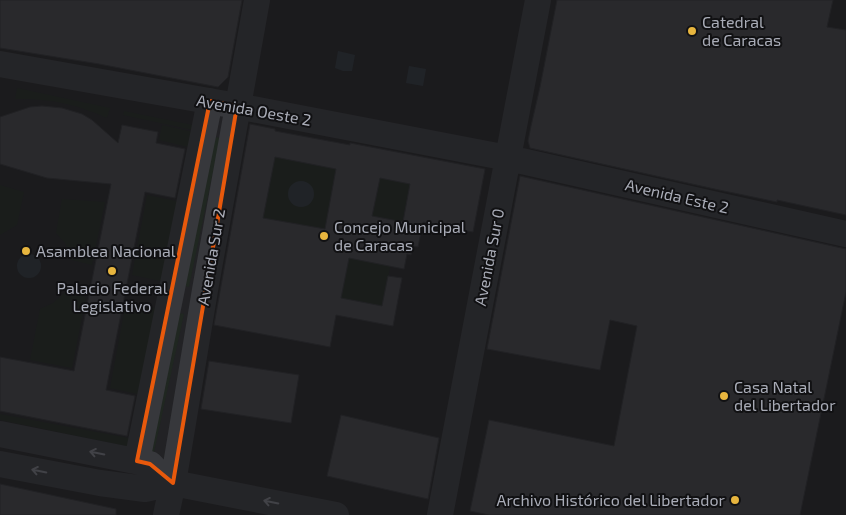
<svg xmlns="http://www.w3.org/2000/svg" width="846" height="515" viewBox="0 0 846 515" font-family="'Exo 2',sans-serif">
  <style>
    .built { fill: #222225 }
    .green { fill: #202721 }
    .water { fill: #2d343b }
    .building { fill: #404145; stroke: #303034; fill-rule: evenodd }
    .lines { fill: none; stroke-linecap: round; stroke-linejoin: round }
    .minor { stroke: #37383c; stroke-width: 26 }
    .oneway { stroke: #767880 }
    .marked { fill: none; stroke: #e8590c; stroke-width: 4; stroke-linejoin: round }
    .poi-dot { fill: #e7b53e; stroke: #111113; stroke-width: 2 }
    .labels { text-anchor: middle; stroke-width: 4; stroke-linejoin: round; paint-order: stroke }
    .poi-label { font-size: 16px; fill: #a9acb7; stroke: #111113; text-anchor: start }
    .street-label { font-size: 16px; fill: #a9acb7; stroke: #111113 }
  </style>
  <rect width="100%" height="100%" fill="#161618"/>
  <!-- built -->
  <path class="built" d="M0 0H846V515H0Z"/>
  <!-- green -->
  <path class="green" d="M17 88 110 108 107 118C77 104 48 98 15 99Z
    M124 111 217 130 216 135 123 115Z
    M162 125 220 138 189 287 132 275 147 195 181 202 192 148 159 140Z
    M275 157 336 169 325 229 263 218Z
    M380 178 410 184 401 228 391 220 372 216Z
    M0 185 24 192 17 225 0 235Z
    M62 199 105 202 92 265 72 260 65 243 56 233Z
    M374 240 395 244 382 306 341 298 349 258 370 262Z
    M64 293 86 297 72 368 30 360 40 309 53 303Z
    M126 302 184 314 154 452 0 420V414L134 439 142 395 110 388Z"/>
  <!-- water -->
  <path class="water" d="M338 51 355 55 352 71H343L335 68Z
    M409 66 426 69 423 86 406 83Z
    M288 194a13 13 0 1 1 26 0a13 13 0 1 1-26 0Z
    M17 266a12 12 0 1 1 24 0a12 12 0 1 1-24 0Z"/>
  <!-- building -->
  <path class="building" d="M0 0H242L228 77 218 87 99 64 0 48Z
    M557 0H833L827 27 846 30V215L777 200V202L719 190 530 148 528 141 531 126 540 87Z
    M42 106 62 108 82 114 92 120 118 143 122 125 158 132 156 143 185 149 175 198 145 192 106 390 135 396 127 436 0 411V357L74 371 111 184 47 178 0 164V117L30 107Z
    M250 124 275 129V131L350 145V143L485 169 473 232 423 222 418 247 413 246 411 255 407 254 404 269 349 258 341 298 382 306 388 276 402 278 393 326 336 315 330 347 214 325ZM275 157 336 169 325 229 263 218ZM380 178 410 184 403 222 372 216Z
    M520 176 846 249V292L800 515H489L470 511 489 420 614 446 637 326 610 320 600 370 487 349Z
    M209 361 299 375 291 423 201 409Z
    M341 415 439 438 428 499 327 476Z
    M0 484 116 509V515H0Z"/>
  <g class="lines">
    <!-- minor -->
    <path class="minor" d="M0 64 237 106 508 158 846 234
      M0 434 150 464 153 467
      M137 461 210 101
      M0 464 100 483 145 489 173 483 336 515
      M166 515 173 483 205 290 257 0
      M440 515 538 0"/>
  </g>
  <!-- one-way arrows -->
  <defs><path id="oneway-shaft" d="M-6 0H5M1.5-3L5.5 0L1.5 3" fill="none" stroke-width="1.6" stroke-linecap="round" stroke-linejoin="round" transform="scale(1.25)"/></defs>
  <g class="oneway">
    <use href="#oneway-shaft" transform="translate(97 453) rotate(-169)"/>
    <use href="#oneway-shaft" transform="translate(39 471) rotate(-169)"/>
    <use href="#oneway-shaft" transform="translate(271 502) rotate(-169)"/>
  </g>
  <!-- marked area -->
  <path d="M0 0H846V515H0ZM210 101 237 106 173 483 150 464 137 461Z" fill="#161618" fill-opacity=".55" fill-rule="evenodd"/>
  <path class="marked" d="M210 101 237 106 173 483 150 464 137 461Z"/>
  <!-- markers -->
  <g class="poi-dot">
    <circle cx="692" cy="31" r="5"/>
    <circle cx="324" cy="236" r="5"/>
    <circle cx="26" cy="251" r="5"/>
    <circle cx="112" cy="271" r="5"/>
    <circle cx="724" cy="396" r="5"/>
    <circle cx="735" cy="500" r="5"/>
  </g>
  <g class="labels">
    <!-- poi labels -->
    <g class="poi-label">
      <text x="702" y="28">Catedral<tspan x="702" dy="18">de Caracas</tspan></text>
      <text x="334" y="233">Concejo Municipal<tspan x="334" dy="18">de Caracas</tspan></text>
      <text x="36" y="257">Asamblea Nacional</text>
      <text x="112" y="294" text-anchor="middle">Palacio Federal<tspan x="112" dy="18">Legislativo</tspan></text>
      <text x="734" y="393">Casa Natal<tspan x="734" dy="18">del Libertador</tspan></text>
      <text x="725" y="506" text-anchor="end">Archivo Histórico del Libertador</text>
    </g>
    <!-- street labels -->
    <g class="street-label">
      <text transform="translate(254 110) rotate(10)" y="6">Avenida Oeste 2</text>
      <text transform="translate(677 196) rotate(13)" y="6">Avenida Este 2</text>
      <text transform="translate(211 257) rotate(-80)" y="6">Avenida Sur 2</text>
      <text transform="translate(489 257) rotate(-79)" y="6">Avenida Sur 0</text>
    </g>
  </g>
</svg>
